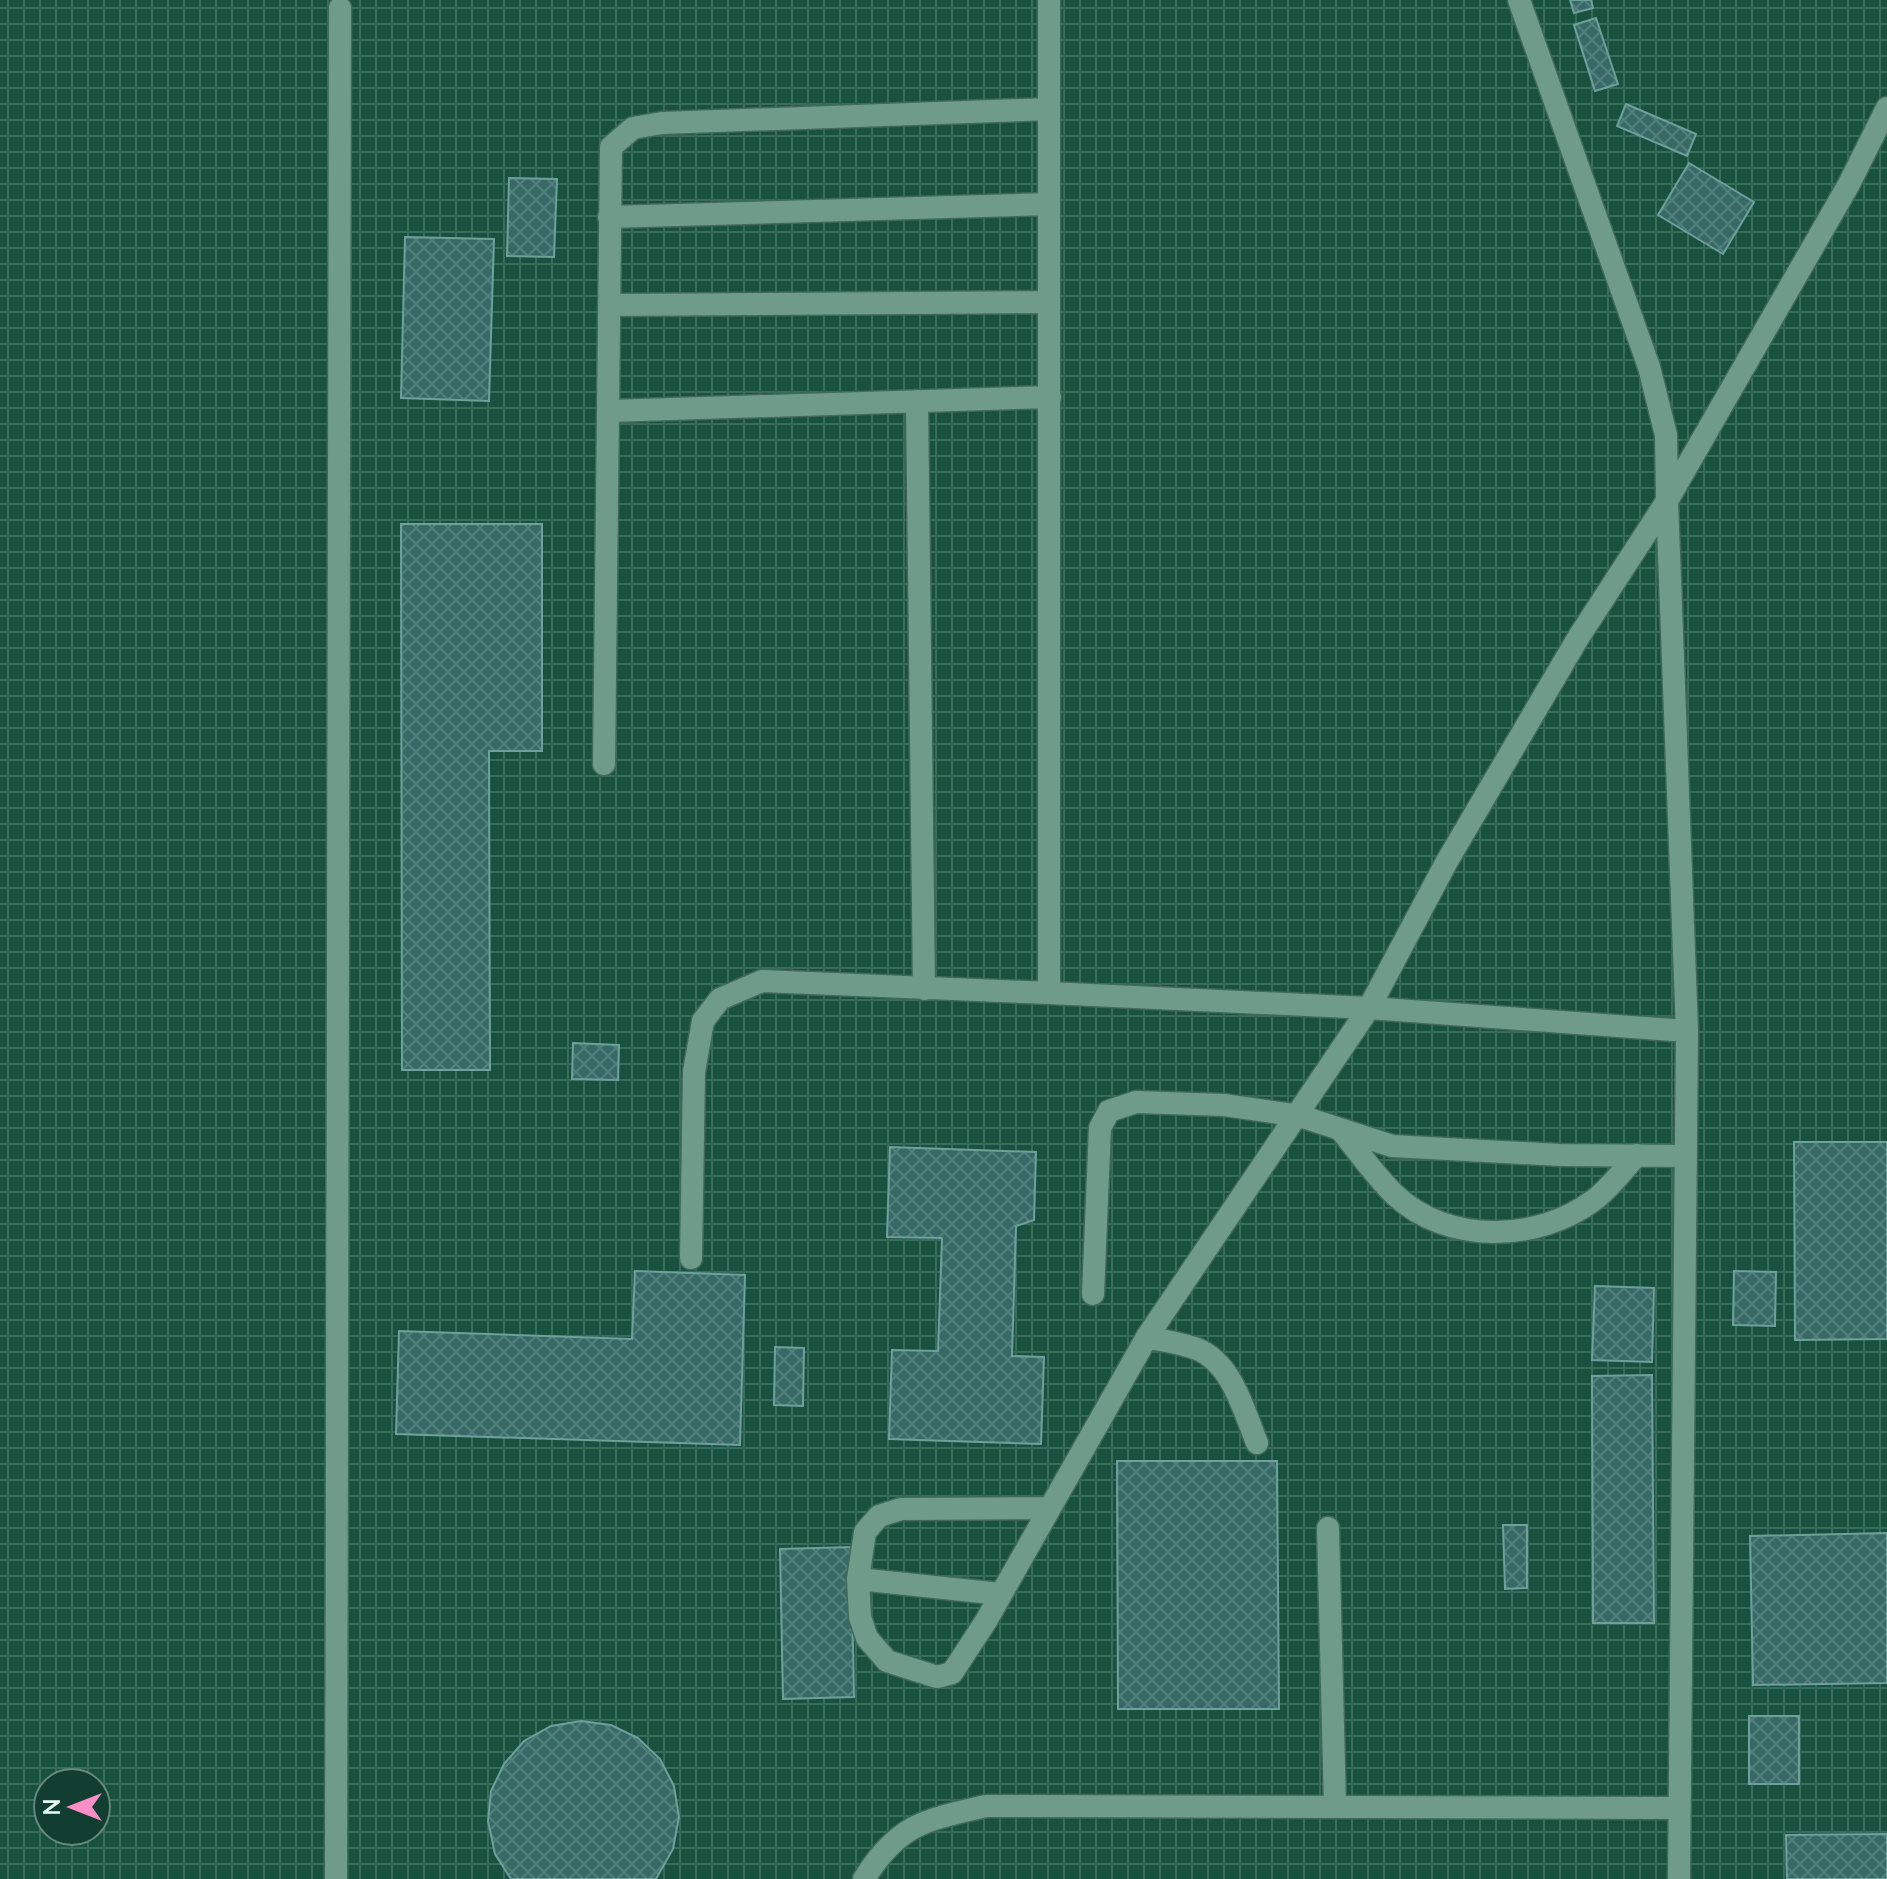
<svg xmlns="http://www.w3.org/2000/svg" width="1887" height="1879" viewBox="0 0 1887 1879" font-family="Lato,sans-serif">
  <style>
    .industrial { fill: url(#industrial-grid); fill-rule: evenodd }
    .building { fill: url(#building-cross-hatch); stroke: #6da19c; stroke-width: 2 }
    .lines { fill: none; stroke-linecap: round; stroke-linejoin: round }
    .service-casing { stroke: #40685b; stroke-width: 25 }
    .service { stroke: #6f9c8a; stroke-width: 22 }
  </style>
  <defs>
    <pattern id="industrial-grid" width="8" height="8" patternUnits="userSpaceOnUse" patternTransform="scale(2)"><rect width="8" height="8" fill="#18513e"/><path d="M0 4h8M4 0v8" fill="none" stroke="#396b5a"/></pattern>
    <pattern id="building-cross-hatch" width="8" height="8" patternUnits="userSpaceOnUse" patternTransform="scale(2)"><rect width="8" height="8" fill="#376a66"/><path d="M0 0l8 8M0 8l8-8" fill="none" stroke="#54807c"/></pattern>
  </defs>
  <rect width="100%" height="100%" fill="#1d493a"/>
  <!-- industrial -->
  <path class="industrial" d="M0 0H1887V1879H0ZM48 1783H96V1831H48Z"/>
  <!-- building -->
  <path class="building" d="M1570 0H1591L1593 8 1574 13Z
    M1596 18 1618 84 1595 91 1574 25Z
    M1626 104 1696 134 1687 156 1617 126Z
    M1689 163 1754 202 1723 254 1658 215Z
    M509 178 557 179 554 257 507 256Z
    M405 237 494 239 489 401 401 398Z
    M401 524H542V751H489L490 1070H402Z
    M573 1043 619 1045 618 1080 572 1079Z
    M1794 1142H1887V1339L1795 1340Z
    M890 1147 1036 1152 1034 1220 1016 1226 1012 1356 1044 1357 1041 1444 889 1439 892 1350 938 1351 942 1238 887 1237Z
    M635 1271 745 1275 740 1445 396 1434 399 1331 632 1339Z
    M1734 1271 1776 1272 1775 1326 1733 1325Z
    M1595 1286 1654 1288 1652 1362 1592 1360Z
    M775 1347 804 1348 803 1406 774 1405Z
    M1652 1375 1654 1623H1593L1592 1376Z
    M1117 1461H1277L1279 1709H1118Z
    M1503 1525H1527V1588L1505 1589Z
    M1887 1533V1683L1753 1685 1750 1536Z
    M851 1547 854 1697 783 1699 780 1549Z
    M1749 1716H1799V1784H1749Z
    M581 1721 611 1725 638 1738 660 1759 674 1786 679 1817 673 1849 656 1879H511L495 1854 488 1821 491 1791 504 1764 524 1741 551 1726Z
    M1887 1834V1879H1787L1786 1835Z"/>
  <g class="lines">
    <!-- service casing -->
    <g class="service-casing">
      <path id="service" d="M1049 0V993L1369 1008 1687 1031
        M609 217 1049 204
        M610 305 1049 302
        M917 401 924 989
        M609 411 1050 397
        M604 764 611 147 633 128 662 123 1049 109
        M1340 1129C1358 1151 1375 1176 1395 1195 1448 1245 1538 1242 1594 1200 1610 1188 1623 1170 1637 1155
        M691 1258 694 1072 703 1021 720 999 762 981 1049 993
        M1093 1294 1100 1128 1109 1111 1136 1102 1224 1105 1300 1116 1392 1146 1560 1155 1686 1156
        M1147 1337C1163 1341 1182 1343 1197 1349 1232 1363 1244 1411 1257 1443
        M1048 1508 901 1509 879 1516 865 1532 858 1579 860 1617 867 1638 887 1661 937 1677 952 1673 986 1621 1147 1337 1369 1008 1446 863 1578 638 1667 501 1666 435 1649 367 1519 0
        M1328 1528 1335 1807
        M858 1579 1001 1594
        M336 1879 340 8
        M864 1879C899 1823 926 1820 986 1806L1678 1808
        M1679 1879 1687 1031 1667 501 1849 184 1887 108"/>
    </g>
    <!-- service -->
    <use href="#service" class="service"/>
  </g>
  <!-- north arrow -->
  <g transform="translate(72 1807) rotate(270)"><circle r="38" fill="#113e30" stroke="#658a7d" stroke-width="2"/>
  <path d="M0-6L14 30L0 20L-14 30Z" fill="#fa8fc8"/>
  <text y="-12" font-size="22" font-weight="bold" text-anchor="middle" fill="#e4fcf1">N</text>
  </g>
</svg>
